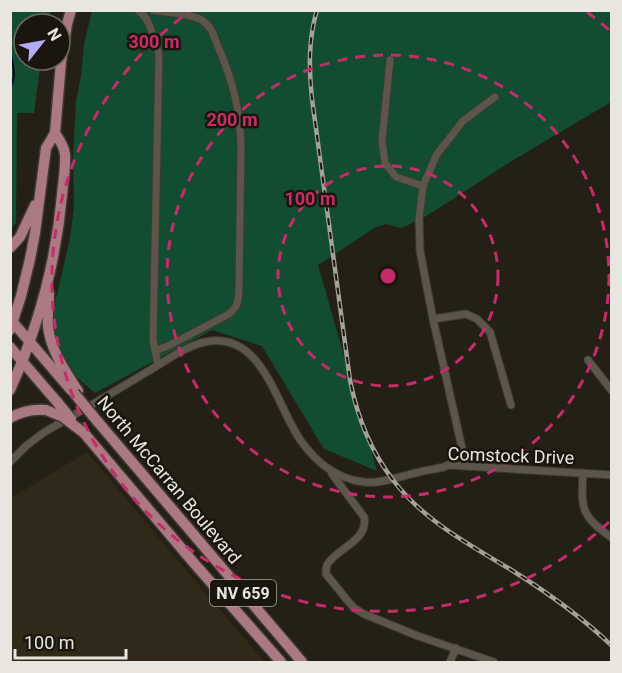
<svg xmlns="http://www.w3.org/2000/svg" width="622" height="673" viewBox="0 0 622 673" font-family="Roboto,sans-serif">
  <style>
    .built { fill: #302818 }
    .green { fill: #124d31 }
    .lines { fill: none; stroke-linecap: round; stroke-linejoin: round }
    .stream { stroke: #000924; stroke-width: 2 }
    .minor-casing { stroke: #3e3a33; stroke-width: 9 }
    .primary-casing { stroke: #3e3a33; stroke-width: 13 }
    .minor { stroke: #5b554a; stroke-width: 7 }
    .primary { stroke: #ab7982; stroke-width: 10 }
    .rail-casing { stroke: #a4a199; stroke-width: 4.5 }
    .rail { stroke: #1b160d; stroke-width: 2; stroke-dasharray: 7; stroke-linecap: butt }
    .primary-bridge-casing { stroke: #3e3a33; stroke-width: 13; stroke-linecap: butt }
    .primary-bridge { stroke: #ab7982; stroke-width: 10 }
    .ring { fill: none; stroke: #c62d68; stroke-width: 3; stroke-dasharray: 10 8 }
    .labels { text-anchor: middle; stroke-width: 5; stroke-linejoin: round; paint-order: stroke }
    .shield { fill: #1b160d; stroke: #aba8a0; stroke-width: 1.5 }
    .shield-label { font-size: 16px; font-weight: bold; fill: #e9e6df }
    .street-label { font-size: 18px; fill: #e9e6df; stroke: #1b160d }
    .centre { fill: #c62d68; stroke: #1b160d; stroke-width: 3 }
    .ring-label { font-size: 18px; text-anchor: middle; font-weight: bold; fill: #c62d68; stroke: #1b160d; stroke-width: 5; stroke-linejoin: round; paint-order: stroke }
  </style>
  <rect width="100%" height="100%" fill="#252016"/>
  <!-- built -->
  <path class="built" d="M87 452 197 583 265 662H11V498Z"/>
  <!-- green -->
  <path class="green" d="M11 10 51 11 48 24H24V60H41L34 113H17L16 223 11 228Z
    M92 11H611V102L515 159 423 218 401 228 386 224 376 227 318 265 377 471 324 449 262 346 212 330 95 393 73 374 64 363 55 333 53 312 70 238 74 207 73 157 76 101 81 76 84 44Z"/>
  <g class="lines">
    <!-- stream -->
    <path class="stream" d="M10 53C13 64 17 77 10 87"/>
    <!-- minor casing -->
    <g class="minor-casing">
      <path id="minor" d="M138 10C151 19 154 41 159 54L153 340 158 365
        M153 10C167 13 192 13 203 21 211 26 214 36 217 44 233 81 240 108 241 148L239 288C239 299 238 307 229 314L170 345 155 351
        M390 60 382 141 385 163 396 177 423 186
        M433 319 420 251 419 219 423 186 437 154 463 121 495 97
        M588 360 612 391
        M10 462 26 446 43 433C77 413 111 394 145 373 163 363 185 346 205 342 263 330 276 406 301 441 316 462 337 479 364 482 378 484 390 479 404 476 417 472 430 470 444 467L448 465 612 475
        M466 466 433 319 466 314 477 319 490 332 511 405
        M583 473C581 509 581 516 612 538
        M332 474 364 517C369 541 335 549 327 565 326 568 326 571 326 574L347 600 354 608 364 614 418 636 494 662
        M450 662 456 648"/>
    </g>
    <!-- primary casing -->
    <g class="primary-casing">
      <path id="primary" d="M10 248 20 237 35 205
        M49 293C49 304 47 316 48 327 51 351 65 371 78 391
        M11 320 71 390
        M10 330 21 296 30 259 35 233 46 148 55 133 61 62 67 24 71 10
        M10 347 58 403
        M10 390C38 328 56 262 62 195 63 183 66 166 65 154 64 146 59 139 55 133
        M10 418C22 411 33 409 46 410
        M98 422 302 662
        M84 433 193 562 281 662"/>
    </g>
    <!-- minor -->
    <use href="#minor" class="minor"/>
    <!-- primary -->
    <use href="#primary" class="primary"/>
    <!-- rail casing -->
    <g class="rail-casing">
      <path id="rail" d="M317 10C308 40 309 69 312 99L350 380C357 416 370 450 393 480 424 521 470 545 513 571 548 593 582 617 612 646"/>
    </g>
    <!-- rail -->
    <use href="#rail" class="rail"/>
    <!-- primary-bridge casing -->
    <g class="primary-bridge-casing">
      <path id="primary-bridge" d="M74 393 98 422
        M58 403 71 419
        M46 410 63 417 84 433"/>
    </g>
    <!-- primary-bridge -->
    <use href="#primary-bridge" class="primary-bridge"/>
  </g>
  <!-- distance rings -->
  <g class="ring">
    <circle cx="388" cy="276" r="110"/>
    <circle cx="388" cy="276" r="221"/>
    <path d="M609 522A331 331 0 1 1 189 12M587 12A331 331 0 0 1 609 30"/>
  </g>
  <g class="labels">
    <!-- shield labels -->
    <rect class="shield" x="210" y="580" width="66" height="26" rx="4.5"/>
    <g class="shield-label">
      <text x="243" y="599">NV 659</text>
    </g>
    <!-- street labels -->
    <g class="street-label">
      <text transform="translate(511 456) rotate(2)" y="6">Comstock Drive</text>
      <text transform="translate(169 480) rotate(50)" y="6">North McCarran Boulevard</text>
    </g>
  </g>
  <circle cx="388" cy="276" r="9" class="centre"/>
  <g class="ring-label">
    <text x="154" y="48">300 m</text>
    <text x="232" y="126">200 m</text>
    <text x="310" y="205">100 m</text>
  </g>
  <!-- border -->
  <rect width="622" height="673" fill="none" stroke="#e9e6df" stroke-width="24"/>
  <!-- north arrow -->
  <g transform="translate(42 42) rotate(59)"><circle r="28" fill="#1b160d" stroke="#6d6961" stroke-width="1.5"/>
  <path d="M0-4.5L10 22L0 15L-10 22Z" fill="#b4acf9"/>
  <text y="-9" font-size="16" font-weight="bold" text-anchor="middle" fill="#e9e6df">N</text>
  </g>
  <!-- scale -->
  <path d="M15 649v9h111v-9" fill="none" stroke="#e9e6df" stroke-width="3"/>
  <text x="24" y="649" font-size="18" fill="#e9e6df" stroke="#1b160d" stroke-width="4.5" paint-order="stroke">100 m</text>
</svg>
